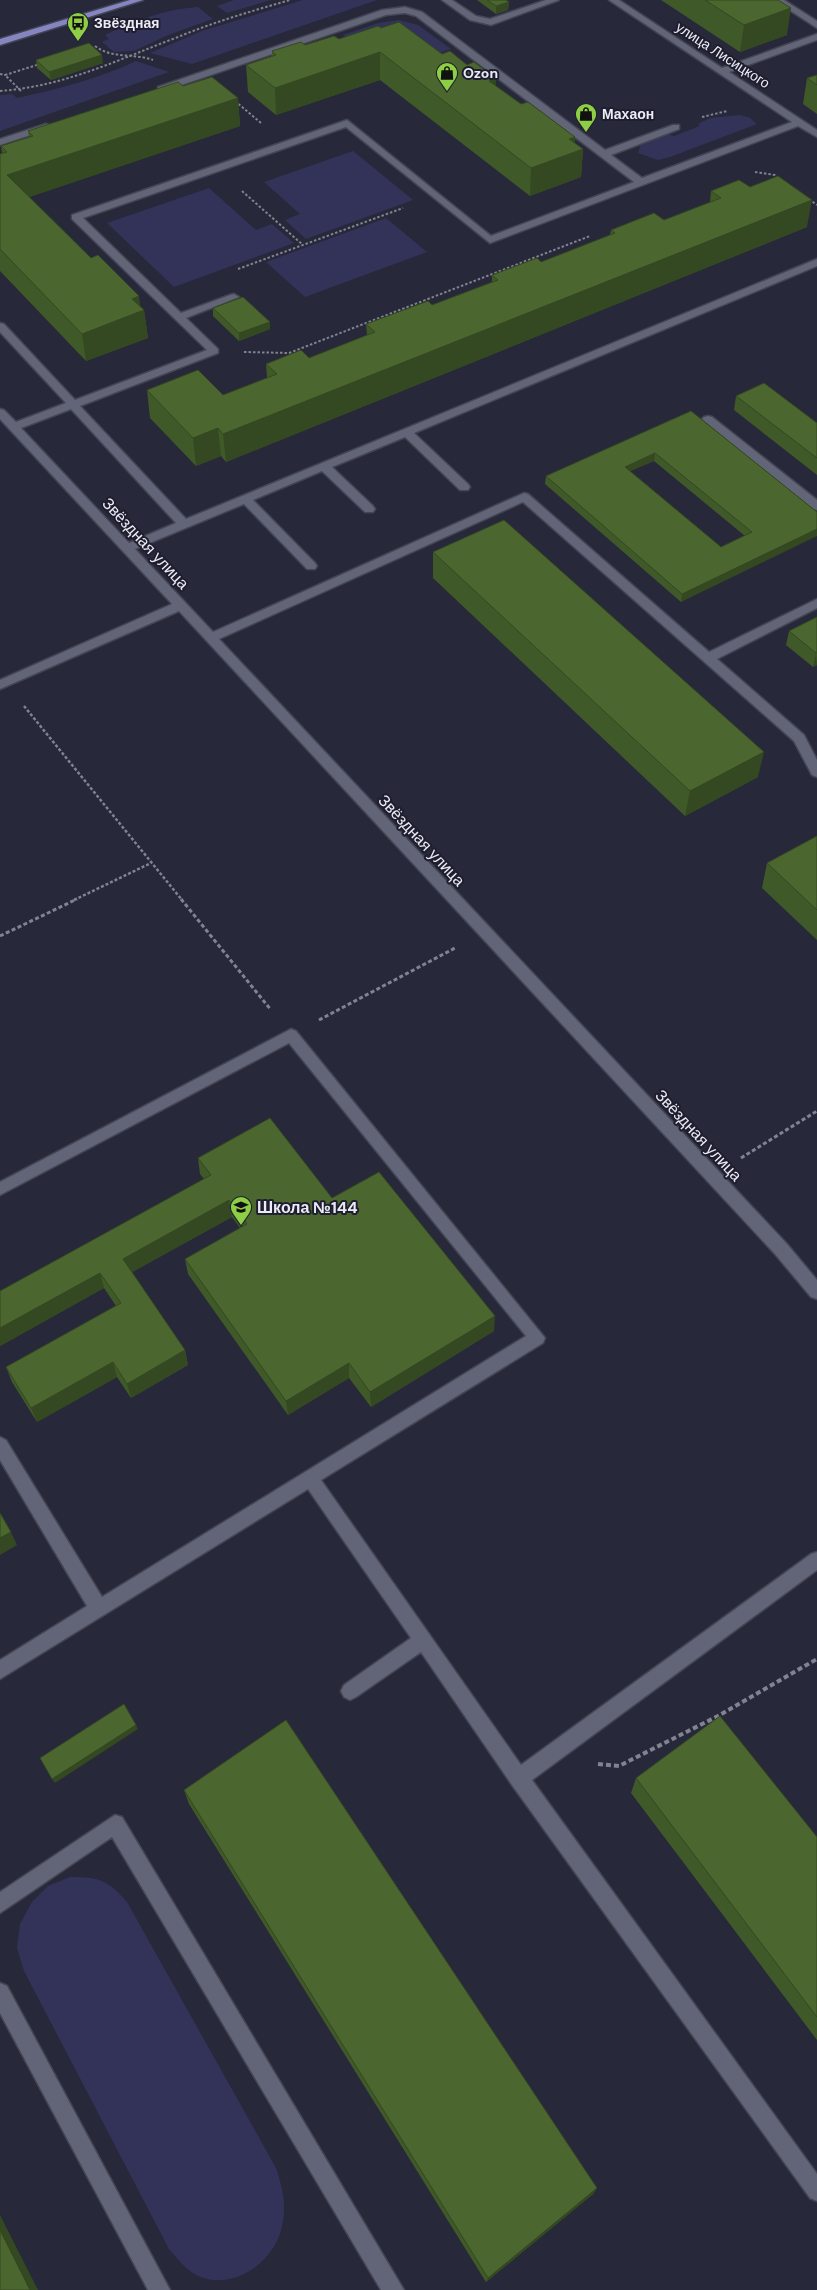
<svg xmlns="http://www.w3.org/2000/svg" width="817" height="2290" viewBox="0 0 817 2290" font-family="'DM Sans',sans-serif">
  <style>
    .green { fill: #33335a }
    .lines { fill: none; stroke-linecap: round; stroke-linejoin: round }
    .minor-casing { stroke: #444553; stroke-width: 3 }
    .major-casing { stroke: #444553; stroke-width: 3 }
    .path-far3 { stroke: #828391; stroke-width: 2; stroke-dasharray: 2.5 2; stroke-linecap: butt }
    .path-far2 { stroke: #828391; stroke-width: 2.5; stroke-dasharray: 3 2; stroke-linecap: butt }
    .path-far1 { stroke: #828391; stroke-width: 3; stroke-dasharray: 4 2.5; stroke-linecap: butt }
    .path { stroke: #828391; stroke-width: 4; stroke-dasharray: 5 3; stroke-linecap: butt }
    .minor { fill: #626477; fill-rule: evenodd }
    .major { fill: #8586c1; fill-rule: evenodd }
    .wall { fill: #405928; fill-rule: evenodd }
    .shaded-wall { fill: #344821 }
    .building { fill: #4b672f; stroke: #344821; fill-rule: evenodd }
    .labels { text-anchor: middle; stroke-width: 4; stroke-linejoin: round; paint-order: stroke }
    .far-poi-label { font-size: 14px; font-weight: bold; fill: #eaebf6; stroke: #1e1e2f; text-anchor: start }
    .far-street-label { font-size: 14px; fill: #eaebf6; stroke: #1e1e2f }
    .street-label { font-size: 16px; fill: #eaebf6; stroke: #1e1e2f }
    .poi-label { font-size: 16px; font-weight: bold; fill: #eaebf6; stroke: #1e1e2f; text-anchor: start }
  </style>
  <rect width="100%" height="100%" fill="#272839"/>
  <!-- green -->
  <path class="green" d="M234 0H271L227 13 217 6Z
    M303 0H377L192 64 150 53 202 31Z
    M198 7 213 19 168 35 134 51 114 52 102 42 109 39 105 35C135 21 164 9 198 7Z
    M399 20 418 25 451 49 427 57 364 51 343 35 378 23Z
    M136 61 169 72 0 131V95L12 94 17 98C58 89 98 79 136 61Z
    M740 115 750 118 757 124 670 157 658 160 638 153 641 144 668 134 674 136 700 126 698 124 710 118Z
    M353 151 413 200 306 239 285 220 300 214 264 182Z
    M209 188 256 230 272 224 294 243 174 287 107 223Z
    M386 218 427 252 305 297 266 262Z
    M70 1877C99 1877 108 1880 127 1902L276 2168C282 2186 286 2202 283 2221 279 2255 243 2287 207 2279 190 2275 180 2262 169 2249L24 1971 17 1948 20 1924 32 1902 48 1886Z"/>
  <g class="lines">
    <!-- minor casing -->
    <g class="minor-casing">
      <path id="minor" d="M442 0H452L476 16 490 19 546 0H559L491 25 470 20Z
        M609 0H619L722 68 817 34V40L729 72 817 130V137L798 126 490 243 346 127 83 218 181 313 230 295 234 294 239 297 186 318 218 349V353L80 406 186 519 817 259V266L414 433 468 484 470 487 468 490H460L405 437 332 467 373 506 375 509 373 512H365L322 471 253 500 315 563 317 566 315 569H307L244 504 135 549 213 632 524 493 528 494 709 652 817 599V608L717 659 804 735 817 760V777L812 775 794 741 523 502 219 639 787 1244 817 1280V1299L811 1297 775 1254 179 611 0 689V680L172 604 0 419V409L4 410 16 422 66 403 0 332V323L4 324 75 400 207 350 72 219V215L347 120 491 236 634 182 416 16 405 13 386 15 164 91H158V87L382 10 405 7 422 12 605 150 673 125H679V129L611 155 642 178 792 122ZM71 409 176 523 129 543 21 428Z
        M774 0H784L817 21V28Z
        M46 124 49 125V129L0 145V139Z
        M708 416 712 417 817 500V510L813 509 704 421 702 419 704 417Z
        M291 1029 296 1031 545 1338 543 1343 321 1480 521 1765 811 1554 817 1552V1570L532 1780 817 2174V2201L810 2198 512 1785 421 1652 356 1697 350 1700 344 1697 341 1691 344 1685 411 1638 308 1489 0 1679V1660L87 1606 0 1460V1437L6 1440 102 1597 526 1336 289 1043 0 1195V1182Z
        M115 1815 122 1817 404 2290H381L112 1837 0 1913V1892Z
        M0 1983 7 1986 170 2290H148L0 2013Z"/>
    </g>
    <!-- major casing -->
    <g class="major-casing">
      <path id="major" d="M130 0H143L0 45V39Z"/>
    </g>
    <!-- path-far3 -->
    <path class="path-far3" d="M91 48 95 46C112 59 134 53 153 60
      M0 74 5 75
      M0 91C66 86 117 60 178 37 214 22 252 11 290 0
      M21 91 5 75 40 64
      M235 101 261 123
      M702 117 727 111
      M755 172 775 175 780 179
      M242 191 303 245
      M809 199 817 205
      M238 269 403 208
      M244 352 289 353 590 236"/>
    <!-- path-far2 -->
    <path class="path-far2" d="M24 706 182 900
      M74 900 151 863"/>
    <!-- path-far1 -->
    <path class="path-far1" d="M181 899 271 1010
      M0 936 77 899
      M319 1020 455 948
      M741 1158 817 1111"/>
    <!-- path -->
    <path class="path" d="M598 1764 619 1766 718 1716 817 1659"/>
    <!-- minor -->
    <use href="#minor" class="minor"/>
    <!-- major -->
    <use href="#major" class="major"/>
  </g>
  <!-- wall -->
  <path class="wall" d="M477 0H506L509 2 508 10 496 14Z
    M661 0H778L787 35 740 52Z
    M381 28 442 54 496 86 521 104 575 137V143L583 149 581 177 530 196 380 80 276 115 248 92 246 65 272 56V51L339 39Z
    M36 60 103 63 51 80 37 68Z
    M817 75V114L803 104 807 78Z
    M183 86 238 98 240 126 29 197 144 310 148 338 86 361 0 271V154L2 153 1 146 29 137 28 131Z
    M711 191 807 227 226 462 221 456 196 466 150 418 147 390 223 395 267 378 266 364 309 358 367 335 366 324 432 305 492 282V275L541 262 610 235 611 230 664 220 710 202Z
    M213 308 270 329 239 341 213 316Z
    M736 396 817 423V475L734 410Z
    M691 411 817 512 681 602 545 484 546 476ZM654 461 745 536 721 547 630 471Z
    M433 552 758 777 685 816 433 578Z
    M817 617V665L813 667 786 645 789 631Z
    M817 836V940L762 888 767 863Z
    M198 1158 332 1198 494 1331 371 1407 349 1378 288 1415 188 1274 185 1259 240 1228 232 1217 132 1272 185 1350 188 1365 131 1398 117 1377 37 1422 12 1382 6 1367 116 1306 104 1288 0 1346V1291L204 1179 200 1174Z
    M636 1778 817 1837V2040L631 1793Z
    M184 1790 597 2188 593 2194 486 2282 189 1804Z"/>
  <!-- shaded-wall -->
  <path class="shaded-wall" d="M509 2 508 10 496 14V6Z
    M791 8 787 35 740 52 744 25Z
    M380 52V80L276 115 275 88Z
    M102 55 103 63 51 80 49 72Z
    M496 79 495 106 489 81Z
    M238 98 240 126 12 203 7 175Z
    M575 137 574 153 583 149 581 177 530 196 531 168 569 139Z
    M812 200 807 227 226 462 223 434Z
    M139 296 141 312 144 310 148 338 86 361 82 334 132 299Z
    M270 322V329L239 341V333Z
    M218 428 221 456 196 466 193 438Z
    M655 453 654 461 624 474 625 467Z
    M817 529V536L681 602 682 594Z
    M816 653 817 665 813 667Z
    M764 752 758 777 685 816 690 791Z
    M229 1200 232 1217 127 1275 123 1259Z
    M100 1273 104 1288 0 1346V1328Z
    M495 1316 494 1331 371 1407 370 1392Z
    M185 1350 188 1365 131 1398 127 1384Z
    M113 1362 117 1377 37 1422 31 1408Z
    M349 1363V1378L288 1415 286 1401Z
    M11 1532 17 1545 0 1555V1538Z
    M136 1725 138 1729 55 1783 52 1779Z
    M597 2188 593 2194 486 2282 488 2278Z
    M0 2215 38 2290H30L0 2230Z"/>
  <!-- building -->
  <path class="building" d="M487 0H506L509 2 496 6Z
    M705 0H778L791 8 744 25Z
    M399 22 442 54 450 51 467 65 474 62 496 79 489 81 521 104 528 102 575 137 569 139 583 149 531 168 380 52 275 88 246 65 276 55 272 51 301 42 305 45 334 36 339 39 378 26 381 28Z
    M89 43 102 55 49 72 36 60Z
    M817 75V85L807 78Z
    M212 77 238 98 7 175 91 258 98 255 139 296 132 299 144 310 82 334 0 249V154L7 152 1 146 33 136 28 131 178 82 183 86Z
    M778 176 812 200 223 434 218 428 193 438 147 390 198 370 223 395 277 374 266 364 301 350 309 358 375 332 366 324 428 301 432 305 498 280 492 275 537 258 541 262 615 233 611 230 654 213 664 220 721 198 711 191 739 180 750 187Z
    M243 297 270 322 239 333 213 308Z
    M764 383 817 423V458L736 396Z
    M691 411 817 512V529L682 594 546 476ZM655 453 752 532 721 547 625 467Z
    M504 520 764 752 690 791 433 552Z
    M817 617V653H816L789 631Z
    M817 836V910L767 863Z
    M270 1118 332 1198 379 1172 495 1316 370 1392 349 1363 286 1401 185 1259 247 1224 229 1200 123 1259 185 1350 127 1384 113 1362 31 1408 6 1367 121 1303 100 1273 0 1328V1291L211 1175 198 1158Z
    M0 1513 11 1532 0 1538Z
    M124 1704 136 1725 52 1779 40 1758Z
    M720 1716 817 1837V2017L636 1778Z
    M286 1720 597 2188 488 2278 184 1790Z
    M0 2230 30 2290H0Z"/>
  <!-- icons -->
  <defs>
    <g id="bus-pin" transform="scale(1.125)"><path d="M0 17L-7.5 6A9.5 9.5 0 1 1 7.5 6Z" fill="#8dce44" stroke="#1e1e2f"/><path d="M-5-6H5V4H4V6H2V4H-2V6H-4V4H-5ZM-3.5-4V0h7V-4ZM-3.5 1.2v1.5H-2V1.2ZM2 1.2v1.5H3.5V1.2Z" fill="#111"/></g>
    <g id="shop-pin" transform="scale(1.125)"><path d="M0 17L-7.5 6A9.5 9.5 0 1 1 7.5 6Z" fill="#8dce44" stroke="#1e1e2f"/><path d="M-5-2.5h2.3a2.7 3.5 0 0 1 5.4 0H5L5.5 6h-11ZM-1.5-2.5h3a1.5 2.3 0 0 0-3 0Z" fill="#111"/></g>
    <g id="school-pin" transform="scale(1.125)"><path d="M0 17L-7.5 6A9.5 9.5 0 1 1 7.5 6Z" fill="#8dce44" stroke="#1e1e2f"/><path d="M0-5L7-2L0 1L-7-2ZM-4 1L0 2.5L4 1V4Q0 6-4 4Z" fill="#111"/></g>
  </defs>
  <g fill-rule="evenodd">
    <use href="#bus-pin" x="78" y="23"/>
    <use href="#shop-pin" x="447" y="73"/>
    <use href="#shop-pin" x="586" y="114"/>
    <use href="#school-pin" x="241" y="1207"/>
  </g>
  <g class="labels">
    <!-- far-poi labels -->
    <g class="far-poi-label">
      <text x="94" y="28">Звёздная</text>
      <text x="463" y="78">Ozon</text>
      <text x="602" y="119">Махаон</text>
    </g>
    <!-- far-street labels -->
    <g class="far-street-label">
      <text transform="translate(723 55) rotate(33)" y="5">улица Лисицкого</text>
    </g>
    <!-- street labels -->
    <g class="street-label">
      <text transform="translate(146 543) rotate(47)" y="6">Звёздная улица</text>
      <text transform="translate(422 840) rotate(47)" y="6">Звёздная улица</text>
      <text transform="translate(699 1135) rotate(47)" y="6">Звёздная улица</text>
    </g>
    <!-- poi labels -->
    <g class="poi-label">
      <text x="257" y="1213">Школа №144</text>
    </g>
  </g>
</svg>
